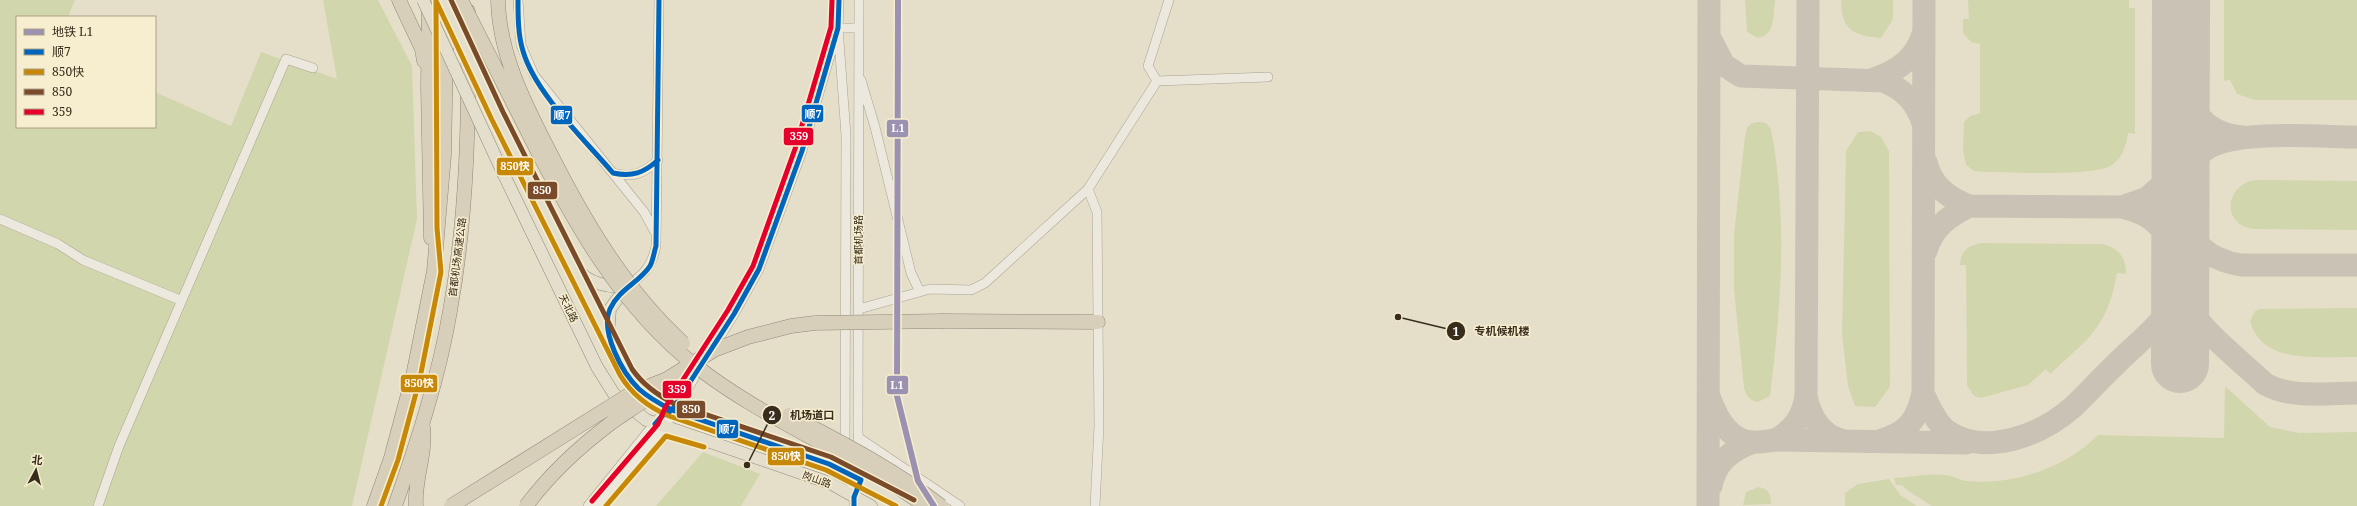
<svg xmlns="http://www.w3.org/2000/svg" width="2357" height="506" viewBox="0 0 2357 506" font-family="'Noto Serif','Noto Sans SC',serif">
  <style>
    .green { fill: #d2d6ac }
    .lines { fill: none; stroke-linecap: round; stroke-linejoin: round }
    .taxiway { stroke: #c8c3b4; stroke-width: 23 }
    .runway { stroke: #c8c3b4; stroke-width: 58 }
    .minor-casing { stroke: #aaa394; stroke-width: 10 }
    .major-casing { stroke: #8f887a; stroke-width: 13 }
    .highway-casing { stroke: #8f887a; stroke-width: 15 }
    .minor { stroke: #ece8dd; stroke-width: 9 }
    .major { stroke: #e4dfcd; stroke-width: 12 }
    .highway { stroke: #d8cfbb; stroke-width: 14 }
    .major-bridge-casing { stroke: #8f887a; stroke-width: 13; stroke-linecap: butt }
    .highway-bridge-casing { stroke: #8f887a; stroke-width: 15; stroke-linecap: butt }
    .major-bridge { stroke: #e4dfcd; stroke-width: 12 }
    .highway-bridge { stroke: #d8cfbb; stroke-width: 14 }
    .bus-1-casing { stroke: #f7eecf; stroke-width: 8 }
    .bus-2-casing { stroke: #f7eecf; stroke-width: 8 }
    .bus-3-casing { stroke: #f7eecf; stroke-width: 8 }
    .bus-4-casing { stroke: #f7eecf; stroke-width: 8 }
    .bus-1 { stroke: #0065bd; stroke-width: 5 }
    .bus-2 { stroke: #c78807; stroke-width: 5 }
    .bus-3 { stroke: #7a4b2a; stroke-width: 5 }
    .bus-4 { stroke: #e4002b; stroke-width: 5 }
    .metro-1-casing { stroke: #f7eecf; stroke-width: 9 }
    .metro-1 { stroke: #9b91b1; stroke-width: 6 }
    .labels { text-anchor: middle; stroke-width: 3; stroke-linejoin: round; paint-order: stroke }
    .street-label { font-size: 10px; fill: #382c1c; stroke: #f7eecf }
    .leader { fill: none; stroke: #382c1c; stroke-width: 1.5 }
    .callout-dot { fill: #382c1c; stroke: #f7eecf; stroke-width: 1.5 }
    .mark-label { font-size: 12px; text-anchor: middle; font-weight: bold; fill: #fff }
    .callout-label { font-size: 11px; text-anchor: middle; font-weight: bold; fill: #382c1c; stroke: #f7eecf; stroke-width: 3; stroke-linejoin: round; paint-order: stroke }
    .line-badge { stroke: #f7eecf; stroke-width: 1.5 }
    .badge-label { font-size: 11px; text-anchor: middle; font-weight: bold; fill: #fff }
  </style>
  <rect width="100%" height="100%" fill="#e5dfca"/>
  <!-- green -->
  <path class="green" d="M0 0H75L68 17H17V127H155V92L231 126 261 52 337 79 323 0H378L412 66 417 219 352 506H0Z
    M1745 0H1775C1773 14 1776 35 1758 38L1747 32Z
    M1841 0H1893V19L1881 38C1854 36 1841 30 1841 0Z
    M1968 0H2129V8H2135V134L2128 133C2126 146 2123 157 2112 165 2096 177 2008 172 1984 172L1974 171 1966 165 1963 150 1964 122 1970 116 1980 113V44L1971 42 1963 33V19H1969Z
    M2224 0H2357V100H2255L2237 94 2230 80 2224 81Z
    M1759 122 1766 123 1771 129C1788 219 1781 306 1770 396L1758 402C1749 400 1747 397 1744 388L1734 289V234L1745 137 1747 128 1752 123Z
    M1870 131 1881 137 1889 151 1890 387 1875 407 1855 406 1848 386 1842 334 1846 151 1858 132Z
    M2254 180 2357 181V230L2253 229C2222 225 2224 186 2254 180Z
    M1981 243 2102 244C2119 248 2126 257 2126 274L2117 273C2108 327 2088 339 2050 374L2046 369 2028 385 1981 398 1974 396 1967 385 1966 265H1960C1961 250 1968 246 1981 243Z
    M2357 308V357C2321 356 2262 366 2250 321L2255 311 2260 309Z
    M2225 386 2270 427 2299 433 2357 432V506H1932L1907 490 1902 485H1896L1894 478C1910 477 1929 473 1946 475 1953 476 1959 480 1966 481 2013 486 2065 468 2098 435L2224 438Z
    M703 452 760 474 741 506H656Z
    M1889 479 1900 495 1917 506H1845V493L1858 484Z
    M1759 487C1769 489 1771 494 1771 504L1743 505 1746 492Z"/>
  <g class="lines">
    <!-- taxiway -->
    <path class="taxiway" d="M1711 40 1724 65 1741 76 1883 81C1904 89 1916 102 1923 123
      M2181 64C2184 102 2200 134 2242 137
      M1874 79C1898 71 1916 58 1923 34
      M1926 162C1932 186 1947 197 1969 206L2122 207 2147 198 2164 183 2180 150
      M2180 191C2185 175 2191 160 2205 150 2233 129 2321 137 2357 137
      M2122 207C2158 215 2166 232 2180 263
      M2180 213C2194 243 2205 259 2241 265H2357
      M1926 251C1933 227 1948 217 1969 206
      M2180 276C2182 286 2183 298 2188 306 2207 336 2240 360 2265 384 2292 399 2328 393 2357 393
      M1923 393C1929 406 1936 423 1947 431 1986 457 2041 435 2073 407 2087 394 2100 379 2114 366 2133 346 2161 327 2173 301 2177 293 2178 283 2180 275
      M1806 396 1808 0
      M1710 399C1717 418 1730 441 1752 442 1759 443 1768 441 1775 440L1966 443
      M1775 440C1794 430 1803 416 1806 396 1810 417 1822 437 1845 441
      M1879 441C1907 433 1917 421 1923 393L1924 0
      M1711 486C1716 462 1730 451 1753 442
      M1708 506 1709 0"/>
    <!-- runway -->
    <path class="runway" d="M2180 364 2181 0"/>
    <!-- minor casing -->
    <g class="minor-casing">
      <path id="minor" d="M518 0 521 45 534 75 644 212 655 232
        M839 0 838 28 846 135 845 450 854 497V506
        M859 0 858 432 860 457
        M838 28H858
        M861 80 875 127 911 273 920 292
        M1157 81 1148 66 1169 0
        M613 173C632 178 644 174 658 160
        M1088 189 1097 212 1099 426 1095 506
        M0 219 58 244 83 260 180 300
        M627 286C644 275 652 266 656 246L659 0
        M859 309 930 289 971 290 985 283 1088 189 1157 81 1268 77
        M711 351 734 314 759 269 802 151 838 28
        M859 438 960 506
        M98 506 119 446 286 59 313 68
        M588 506 659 418 672 410
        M597 506 664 428 702 365"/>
    </g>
    <!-- major casing -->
    <g class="major-casing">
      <path id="major" d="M497 115 626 372 646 396 664 406 829 464 911 506
        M504 175 597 367 614 394 646 420 830 483 871 506
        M577 269C588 283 608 288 625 286
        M608 335 610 309 627 286"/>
    </g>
    <!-- highway casing -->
    <g class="highway-casing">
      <path id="highway" d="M399 0 422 49 424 61
        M429 8 428 87 431 238
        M943 321 1098 322
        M374 506 391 458 413 376 434 271 444 155 447 3
        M395 506C417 443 439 377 450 311 468 212 469 111 468 11
        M416 506C414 479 426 457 423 427"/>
    </g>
    <!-- minor -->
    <use href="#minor" class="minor"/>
    <!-- major -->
    <use href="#major" class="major"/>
    <!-- highway -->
    <use href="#highway" class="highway"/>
    <!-- major-bridge casing -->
    <g class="major-bridge-casing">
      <path id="major-bridge" d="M423 0 504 175
        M443 0 497 115"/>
    </g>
    <!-- highway-bridge casing -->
    <g class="highway-bridge-casing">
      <path id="highway-bridge" d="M461 0C484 46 507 91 530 136 574 223 620 307 697 367 768 422 853 453 925 506
        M498 0C499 52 523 100 546 145 582 217 623 288 683 343
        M789 415C842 443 894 469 941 506
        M451 506 632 393 667 379 714 350 748 337 791 326 815 323 943 321
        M526 506C550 474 579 447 611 423 630 409 651 399 666 380"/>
    </g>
    <!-- major-bridge -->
    <use href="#major-bridge" class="major-bridge"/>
    <!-- highway-bridge -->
    <use href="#highway-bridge" class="highway-bridge"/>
    <!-- bus-1 casing -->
    <g class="bus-1-casing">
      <path id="bus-1" d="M518 0C518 17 518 35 523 51 535 93 585 140 613 173 632 177 644 173 658 160
        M659 0 656 246C654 252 653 261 650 266 640 282 619 289 610 309 600 331 622 373 639 389 649 398 660 404 672 410L829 464 861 480 854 497V506
        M655 424 662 416 672 410 734 314 759 269 802 151 838 28 839 0"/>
    </g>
    <!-- bus-2 casing -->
    <g class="bus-2-casing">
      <path id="bus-2" d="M437 3 491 118 620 375C632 395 648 407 669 416L826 470 896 506
        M381 506 398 460 420 378 441 272 437 228 436 0
        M606 506 666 436 704 447"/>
    </g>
    <!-- bus-3 casing -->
    <g class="bus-3-casing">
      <path id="bus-3" d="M451 0 503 112 632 369C643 385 657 395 675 404L831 457 914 500"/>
    </g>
    <!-- bus-4 casing -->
    <g class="bus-4-casing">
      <path id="bus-4" d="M592 501 658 424 666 406 728 310 753 266 795 149 831 27 832 0"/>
    </g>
    <!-- bus-1 -->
    <use href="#bus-1" class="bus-1"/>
    <!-- bus-2 -->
    <use href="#bus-2" class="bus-2"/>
    <!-- bus-3 -->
    <use href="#bus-3" class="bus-3"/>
    <!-- bus-4 -->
    <use href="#bus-4" class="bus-4"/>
    <!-- metro-1 casing -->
    <g class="metro-1-casing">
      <path id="metro-1" d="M898 0 897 396 918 481 934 506"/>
    </g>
    <!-- metro-1 -->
    <use href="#metro-1" class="metro-1"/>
  </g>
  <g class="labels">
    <!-- street labels -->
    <g class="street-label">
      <text transform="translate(858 240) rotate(-90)" y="4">首都机场路</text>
      <text transform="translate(457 257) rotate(-83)" y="4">首都机场高速公路</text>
      <text transform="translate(569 308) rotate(64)" y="4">天北路</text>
      <text transform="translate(817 479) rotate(20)" y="4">岗山路</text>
    </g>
  </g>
  <!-- callouts -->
  <path class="leader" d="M1398 317L1456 331M747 465L772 415"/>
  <g class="callout-dot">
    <circle cx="1398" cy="317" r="4"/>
    <circle cx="747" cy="465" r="4"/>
    <circle cx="1456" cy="331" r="10"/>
    <circle cx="772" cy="415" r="10"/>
  </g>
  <g class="mark-label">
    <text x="1456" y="336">1</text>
    <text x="772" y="420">2</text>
  </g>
  <g class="callout-label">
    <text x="1502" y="335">专机候机楼</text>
    <text x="812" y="419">机场道口</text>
  </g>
  <g class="line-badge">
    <rect x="801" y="104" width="23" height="19" rx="4" fill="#0065bd"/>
    <rect x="550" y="105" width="23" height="20" rx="4" fill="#0065bd"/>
    <rect x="886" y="119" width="23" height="19" rx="4" fill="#9b91b1"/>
    <rect x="783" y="127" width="31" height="19" rx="4" fill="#e4002b"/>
    <rect x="496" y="157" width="38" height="19" rx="4" fill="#c78807"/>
    <rect x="527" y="181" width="31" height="19" rx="4" fill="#7a4b2a"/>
    <rect x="400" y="374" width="38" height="19" rx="4" fill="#c78807"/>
    <rect x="886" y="375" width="23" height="20" rx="4" fill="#9b91b1"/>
    <rect x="662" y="380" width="30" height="19" rx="4" fill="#e4002b"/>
    <rect x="676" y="400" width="30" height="19" rx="4" fill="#7a4b2a"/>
    <rect x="716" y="419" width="23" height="20" rx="4" fill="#0065bd"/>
    <rect x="767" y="447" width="38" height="19" rx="4" fill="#c78807"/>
  </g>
  <g class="badge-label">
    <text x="813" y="118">顺7</text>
    <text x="562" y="119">顺7</text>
    <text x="898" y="132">L1</text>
    <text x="799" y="140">359</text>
    <text x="515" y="170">850快</text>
    <text x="542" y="194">850</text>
    <text x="419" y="387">850快</text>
    <text x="897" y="389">L1</text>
    <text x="677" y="393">359</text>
    <text x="691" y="413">850</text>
    <text x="727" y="433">顺7</text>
    <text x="786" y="460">850快</text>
  </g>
  <!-- legend -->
  <rect x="16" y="16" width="140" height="112" fill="#f7eecf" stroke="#aba087"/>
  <rect x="24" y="29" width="20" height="6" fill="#9b91b1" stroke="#aba087"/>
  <text x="52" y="36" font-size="12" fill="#382c1c">地铁 L1</text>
  <rect x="24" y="49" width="20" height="6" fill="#0065bd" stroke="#aba087"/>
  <text x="52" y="56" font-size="12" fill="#382c1c">顺7</text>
  <rect x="24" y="69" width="20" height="6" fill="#c78807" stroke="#aba087"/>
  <text x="52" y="76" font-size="12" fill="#382c1c">850快</text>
  <rect x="24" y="89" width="20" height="6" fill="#7a4b2a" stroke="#aba087"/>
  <text x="52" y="96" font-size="12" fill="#382c1c">850</text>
  <rect x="24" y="109" width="20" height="6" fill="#e4002b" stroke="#aba087"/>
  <text x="52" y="116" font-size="12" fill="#382c1c">359</text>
  <!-- north arrow -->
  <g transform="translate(36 470) rotate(7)" stroke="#f7eecf" stroke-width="3" paint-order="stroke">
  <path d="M0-3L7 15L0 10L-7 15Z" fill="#382c1c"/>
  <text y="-6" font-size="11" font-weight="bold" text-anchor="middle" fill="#382c1c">北</text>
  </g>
</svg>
